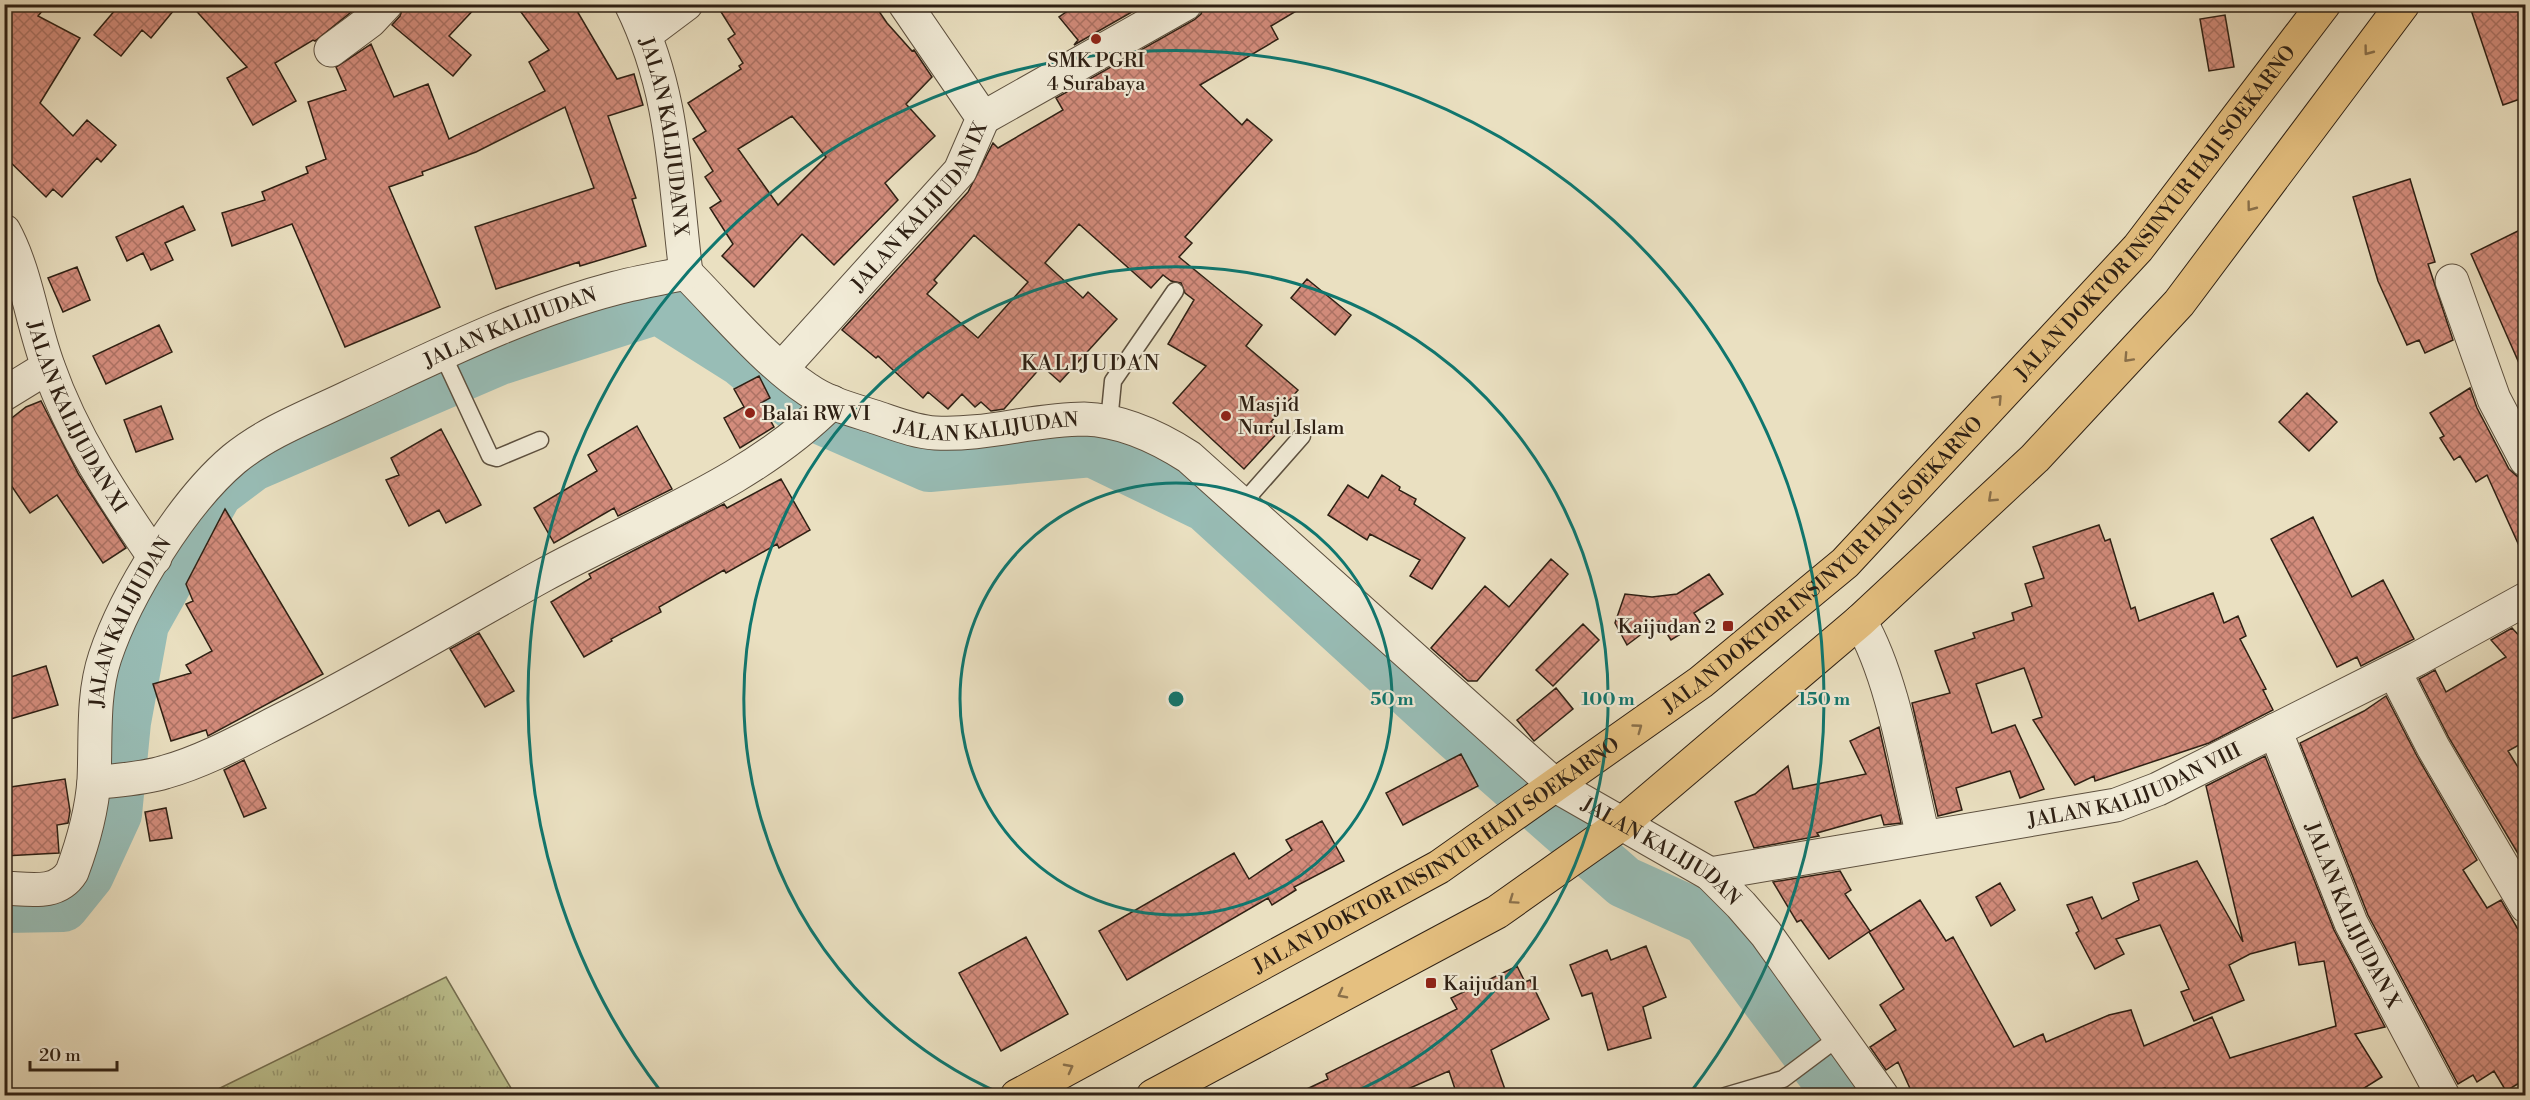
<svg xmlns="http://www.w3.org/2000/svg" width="2530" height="1100" viewBox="0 0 2530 1100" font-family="'Libre Bodoni',serif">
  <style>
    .grass { fill: url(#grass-tufts); stroke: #757052; stroke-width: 1.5 }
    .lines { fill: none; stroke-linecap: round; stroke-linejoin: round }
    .river { stroke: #98bdb6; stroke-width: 52 }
    .building { fill: url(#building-cross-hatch); stroke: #2e2014; stroke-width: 1.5; fill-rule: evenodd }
    .lane-casing { stroke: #5d503f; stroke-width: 19 }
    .street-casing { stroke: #5d503f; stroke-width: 35 }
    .primary-casing { stroke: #2e2014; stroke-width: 35 }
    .lane { stroke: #f1ebd7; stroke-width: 16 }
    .street { stroke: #f1ebd7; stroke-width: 33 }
    .primary { stroke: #e5c080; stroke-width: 33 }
    .oneway { stroke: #8a704a }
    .ring { fill: none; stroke: #0f766e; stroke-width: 3 }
    .poi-dot { fill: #8f2418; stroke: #f1ebd7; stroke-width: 2 }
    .labels { text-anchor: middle; stroke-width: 4.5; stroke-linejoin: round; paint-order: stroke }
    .poi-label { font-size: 20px; fill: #2e2014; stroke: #f1ebd7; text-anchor: start }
    .street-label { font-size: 20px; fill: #2e2014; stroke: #f1ebd7 }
    .quarter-label { font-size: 22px; letter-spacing: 1.5px; fill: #2e2014; stroke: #f1ebd7 }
    .centre { fill: #0f766e; stroke: #f1ebd7; stroke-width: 3 }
    .ring-label { font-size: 18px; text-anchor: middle; font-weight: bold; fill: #0f766e; stroke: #f1ebd7; stroke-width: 4.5; stroke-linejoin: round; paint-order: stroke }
  </style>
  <defs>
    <pattern id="grass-tufts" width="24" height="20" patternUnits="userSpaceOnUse" patternTransform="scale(1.5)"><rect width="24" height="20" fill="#bcc18f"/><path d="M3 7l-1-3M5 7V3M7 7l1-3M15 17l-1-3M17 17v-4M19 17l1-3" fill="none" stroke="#999c74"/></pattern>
    <pattern id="building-cross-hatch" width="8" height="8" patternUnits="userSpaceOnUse" patternTransform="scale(1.5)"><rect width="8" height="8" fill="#d38c7c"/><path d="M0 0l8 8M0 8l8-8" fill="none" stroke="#ac7264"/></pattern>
  </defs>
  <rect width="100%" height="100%" fill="#eae0c1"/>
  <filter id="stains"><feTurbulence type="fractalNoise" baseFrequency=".00333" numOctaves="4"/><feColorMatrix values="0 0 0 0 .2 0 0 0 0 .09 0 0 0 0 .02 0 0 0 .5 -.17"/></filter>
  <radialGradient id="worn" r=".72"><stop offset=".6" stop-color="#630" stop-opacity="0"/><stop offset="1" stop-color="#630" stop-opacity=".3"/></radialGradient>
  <!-- grass -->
  <path class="grass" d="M446 977 515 1095H206Z"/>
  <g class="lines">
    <!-- river -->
    <path class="river" d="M4 907 63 906 88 875 116 814 125 722 143 624 217 492 253 465 497 360 658 308 742 361 799 409 929 466 1092 451 1206 506 1457 735 1624 882 1706 919 1840 1096"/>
  </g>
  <!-- building -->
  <path class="building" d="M4 4H48L38 16 80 38 40 103 73 136 87 120 116 145 101 162 97 158 62 197 53 189 46 197 4 156Z
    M111 4H179L151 38 142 30 121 56 94 35 116 9Z
    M190 4H353L355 9 315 41 313 40 275 63 296 101 253 125 227 78 247 67Z
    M404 4H479L449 36 471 55 453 76 392 25 400 16Z
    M515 4H573L617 79 634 74 643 105 608 116 636 198 632 199 646 246 580 266 579 262 496 289 475 227 594 188 565 107 476 152 422 172 423 175 389 187 440 307 345 347 292 224 232 246 222 213 265 200 262 192 308 173 306 167 326 159 308 102 346 90 336 67 371 44 394 97 428 84 449 139 545 91 529 62 549 50Z
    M716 4H874L887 23 912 51 914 50 932 77 906 104 935 136 885 183 898 200 834 265 802 234 754 287 722 256 733 244 710 208 721 201 705 177 713 171 693 139 706 131 688 103 741 69 739 66 743 63 728 39 735 34ZM792 116 826 157 778 205 738 149Z
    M1078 4H1146L1074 45 1078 40 1059 17Z
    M1204 4H1308L1271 26 1278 39 1200 85 1242 125 1247 119 1272 140 1185 237 1192 243 1179 257 1262 325 1246 346 1298 390 1271 422 1280 430 1244 469 1173 403 1206 366 1168 344 1194 300 1185 293 1181 283 1171 281 1163 275 1151 288 1079 224 1045 263 1083 298 1088 292 1117 319 1060 382 1042 366 1004 409 991 411 981 402 975 407 962 394 948 409 928 392 923 398 878 356 876 358 842 330 968 192 993 143 998 148 1063 110 1056 98 1194 20 1201 14ZM974 235 1028 282 978 338 927 294 937 283 934 280Z
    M2469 4H2526V97L2503 105Z
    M2225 15 2234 67 2209 71 2200 19Z
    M2410 179 2435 262 2428 264 2453 340 2425 353 2419 340 2407 345 2378 281 2353 197Z
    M183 206 195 230 165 243 173 260 151 270 143 253 127 261 116 237Z
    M2526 227V379L2471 254Z
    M77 267 90 300 63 312 48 278Z
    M1307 279 1351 315 1335 335 1291 298Z
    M159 325 172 352 106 384 93 356Z
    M759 376 770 398 761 403 774 427 740 448 724 418 744 407 734 389Z
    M2470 388 2477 408 2509 469 2517 476 2526 479V561L2487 475 2476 482 2460 456 2454 460 2440 438 2444 436 2430 413Z
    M2307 393 2337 422 2309 451 2279 422Z
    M41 401 79 475 126 548 103 563 57 495 30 513 4 475V424L26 407Z
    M161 406 173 439 136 452 124 420Z
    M637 426 672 489 618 516 614 508 554 543 534 508 597 471 588 455Z
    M441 429 481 505 446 523 439 510 409 526 386 480 399 475 391 458Z
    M1382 475 1400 487 1399 490 1416 499 1414 504 1465 538 1432 589 1410 576 1420 560 1370 534 1367 540 1328 515 1348 485 1368 498Z
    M781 479 810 530 779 548 777 544 726 573 724 570 659 607 661 612 611 639 612 641 584 657 551 602 591 578 589 574 627 554 724 504 727 508Z
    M225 509 323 674 208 736 206 730 171 741 153 684 191 673 186 665 212 651 186 604 193 601 186 584Z
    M2313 517 2352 597 2383 580 2414 639 2361 666 2357 657 2337 667 2271 539Z
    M2099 525 2105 541 2110 539 2131 609 2135 607 2139 621 2213 593 2224 623 2238 616 2246 636 2240 639 2266 689 2263 690 2273 710 2209 743 2095 781 2094 776 2075 785 2033 720 2042 717 2024 668 1976 684 1992 733 2015 725 2044 789 2020 798 2010 771 1956 788 1962 810 1938 816 1912 703 1950 693 1935 651 1975 638 1973 633 2014 620 2012 613 2032 606 2025 584 2044 578 2033 547Z
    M1551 559 1568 574 1477 681H1468L1431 648 1485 586 1509 607Z
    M1709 574 1723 594 1694 613 1700 622 1671 640 1659 621 1627 645 1615 623 1625 594 1652 597 1677 594Z
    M1583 624 1599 640 1553 686 1536 670Z
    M2512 628 2526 643V741L2508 751 2526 780V867L2449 738 2419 679 2435 670 2446 692 2506 657 2491 640Z
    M479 633 514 691 485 707 450 649Z
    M46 666 58 705 4 721V679Z
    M1556 688 1573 709 1534 741 1517 720Z
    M2386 696 2417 756 2477 860 2463 870 2487 908 2501 900 2526 943V1079L2506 1091 2494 1071 2477 1082 2473 1075 2458 1084 2368 915 2300 743 2364 711Z
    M1879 727 1901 823 1884 825 1881 815 1817 833 1819 836 1754 848 1735 802 1755 794 1788 766 1793 789 1866 774 1850 741Z
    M1461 754 1478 786 1403 825 1386 793Z
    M2265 756 2334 930 2385 1027 2355 1034 2382 1077 2353 1095H2169L2165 1088 2140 1095H1913L1898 1062 1886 1070 1870 1047 1896 1030 1880 1005 1904 989 1869 932 1920 900 1946 941 1953 937 2014 1047 2043 1034 2046 1042 2109 1015 2131 1010 2144 1046 2212 1017 2230 1058 2336 1026 2324 961 2299 965 2295 942 2250 954 2229 965 2244 1000 2194 1021 2181 992 2189 989 2160 925 2116 939 2124 954 2095 969 2076 933 2079 931 2067 905 2092 897 2102 919 2139 900 2133 883 2197 861 2243 942 2206 786Z
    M244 760 266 808 244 817 224 770Z
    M65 779 70 811 68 823 57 825 59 853 4 856V788Z
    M166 808 172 838 150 841 145 812Z
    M1322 821 1344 861 1294 887 1296 890 1272 905 1268 898 1127 980 1099 931 1234 853 1249 879 1292 850 1286 840Z
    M1840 871 1851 890 1845 894 1870 931 1829 959 1801 920 1797 922 1773 882Z
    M2000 883 2015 910 1991 926 1976 897Z
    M1026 937 1068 1014 1001 1051 959 973Z
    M1646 946 1666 997 1643 1007 1651 1038 1608 1050 1592 993 1582 996 1570 965 1607 950 1611 960Z
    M1517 966 1525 982 1530 980 1549 1019 1491 1050 1507 1095H1457L1449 1071 1394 1095H1294L1328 1079 1326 1074 1457 1009 1451 998Z"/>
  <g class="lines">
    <!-- lane casing -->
    <g class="lane-casing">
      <path id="lane" d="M442 353 490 456 497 458 540 440
        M1109 422 1113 381 1175 291
        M1242 504 1302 436
        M1725 1096 1783 1079 1839 1037"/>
    </g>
    <!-- street casing -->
    <g class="street-casing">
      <g id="street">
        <path id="s1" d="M631 4C675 93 674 177 686 273"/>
        <path d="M646 34 686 4"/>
        <path d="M331 50 370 21 386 4"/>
        <path d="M983 118 1185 4"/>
        <path id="s2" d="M4 231C26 271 32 323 48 366 73 437 113 497 155 558"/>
        <path id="s3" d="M686 273C721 308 766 362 807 389 828 404 854 410 878 418 896 424 916 432 935 433 985 436 1034 419 1084 419 1121 420 1158 437 1189 457L1556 786 1710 874 1741 905 1766 934 1882 1096"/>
        <path d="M2452 281 2494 399 2526 460"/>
        <path id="s4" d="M782 368 960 171 983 118 905 4"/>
        <path d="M4 394 48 367"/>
        <path d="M1860 621C1894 679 1907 771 1923 836"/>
        <path d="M2394 671 2433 747 2526 906"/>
        <path id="s5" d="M2275 730 2351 923 2443 1096"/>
        <path d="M94 783C117 780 142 779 165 772 208 760 249 736 289 716 375 672 457 623 542 576 640 522 752 483 832 402"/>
        <path id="s6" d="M1710 874 2116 805 2158 789 2417 659 2526 599"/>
        <path id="s7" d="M4 888C29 889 57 896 72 872 82 845 92 809 94 780 96 739 92 696 105 657 126 594 183 502 234 459 268 431 312 415 351 396 437 356 524 312 616 288 639 282 663 278 686 273"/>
      </g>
    </g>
    <!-- primary casing -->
    <g class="primary-casing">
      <g id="primary">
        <path id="s8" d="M1017 1096 1439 867 1701 682 1845 563 2138 248 2324 4"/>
        <path d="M1153 1096 1497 912 1620 825 1860 621 2035 458 2179 303 2403 4"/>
      </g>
    </g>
    <!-- lane -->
    <use href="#lane" class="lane"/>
    <!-- street -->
    <use href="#street" class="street"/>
    <!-- primary -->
    <use href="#primary" class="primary"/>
  </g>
  <!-- one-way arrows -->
  <defs><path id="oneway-chevron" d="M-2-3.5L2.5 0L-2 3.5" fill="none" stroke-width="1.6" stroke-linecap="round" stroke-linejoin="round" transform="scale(1.5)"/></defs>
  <g class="oneway">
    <use href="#oneway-chevron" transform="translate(2368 51) rotate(127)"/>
    <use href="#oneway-chevron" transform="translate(2251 207) rotate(127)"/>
    <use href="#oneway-chevron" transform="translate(2128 358) rotate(133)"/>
    <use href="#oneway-chevron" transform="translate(1998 399) rotate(-47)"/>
    <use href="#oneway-chevron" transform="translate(1992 498) rotate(137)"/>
    <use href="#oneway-chevron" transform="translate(1638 728) rotate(-36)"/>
    <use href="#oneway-chevron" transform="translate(1513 900) rotate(145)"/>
    <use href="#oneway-chevron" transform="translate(1342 994) rotate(152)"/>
    <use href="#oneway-chevron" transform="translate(1069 1068) rotate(-28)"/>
  </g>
  <!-- distance rings -->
  <g class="ring">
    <circle cx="1176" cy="699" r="216"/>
    <path d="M1004 1095A432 432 0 1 1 1348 1095"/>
    <path d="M662 1093A648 648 0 1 1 1690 1093"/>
  </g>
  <!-- markers -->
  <g class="poi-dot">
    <circle cx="1096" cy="39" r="6"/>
    <circle cx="750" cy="413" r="6"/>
    <circle cx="1226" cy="416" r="6"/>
    <rect x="1722" y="620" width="12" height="12" rx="3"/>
    <rect x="1425" y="977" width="12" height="12" rx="3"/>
  </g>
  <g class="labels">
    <!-- poi labels -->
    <g class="poi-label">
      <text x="1096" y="67" text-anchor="middle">SMK PGRI<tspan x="1096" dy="23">4 Surabaya</tspan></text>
      <text x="1238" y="411">Masjid<tspan x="1238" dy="23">Nurul Islam</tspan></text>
      <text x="762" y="420">Balai RW VI</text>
      <text x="1716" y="633" text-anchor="end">Kaijudan 2</text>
      <text x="1443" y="990">Kaijudan 1</text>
    </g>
    <!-- street labels -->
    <g class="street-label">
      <text dy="7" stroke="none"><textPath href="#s1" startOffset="138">JALAN KALIJUDAN X</textPath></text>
      <text dy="7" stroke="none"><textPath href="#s4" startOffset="213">JALAN KALIJUDAN IX</textPath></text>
      <text dy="7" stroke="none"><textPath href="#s8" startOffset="1456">JALAN DOKTOR INSINYUR HAJI SOEKARNO</textPath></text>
      <text dy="7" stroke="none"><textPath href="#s7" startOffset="838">JALAN KALIJUDAN</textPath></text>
      <text dy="7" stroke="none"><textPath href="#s2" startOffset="200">JALAN KALIJUDAN XI</textPath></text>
      <text dy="7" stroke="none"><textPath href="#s3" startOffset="356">JALAN KALIJUDAN</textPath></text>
      <text dy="7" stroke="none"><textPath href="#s8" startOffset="970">JALAN DOKTOR INSINYUR HAJI SOEKARNO</textPath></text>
      <text dy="7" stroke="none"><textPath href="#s7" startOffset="334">JALAN KALIJUDAN</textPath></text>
      <text dy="7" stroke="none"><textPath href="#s6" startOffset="435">JALAN KALIJUDAN VIII</textPath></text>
      <text dy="7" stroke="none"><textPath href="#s3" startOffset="1184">JALAN KALIJUDAN</textPath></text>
      <text dy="7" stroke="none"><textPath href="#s8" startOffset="484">JALAN DOKTOR INSINYUR HAJI SOEKARNO</textPath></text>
      <text dy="7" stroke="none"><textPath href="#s5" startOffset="201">JALAN KALIJUDAN X</textPath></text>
    </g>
    <!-- quarter labels -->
    <g class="quarter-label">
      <text x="1091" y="370">KALIJUDAN</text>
    </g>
  </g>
  <circle cx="1176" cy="699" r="9" class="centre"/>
  <g class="ring-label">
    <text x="1392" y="705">50 m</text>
    <text x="1608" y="705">100 m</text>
    <text x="1824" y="705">150 m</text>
  </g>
  <!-- margin -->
  <rect width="2530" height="1100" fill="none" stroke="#eae0c1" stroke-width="24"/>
  <rect x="6" y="6" width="2518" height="1088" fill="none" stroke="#2e2014" stroke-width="3"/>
  <rect x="12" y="12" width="2506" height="1076" fill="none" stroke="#2e2014" stroke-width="1.5"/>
  <!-- scale -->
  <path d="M30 1061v9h87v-9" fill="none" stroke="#2e2014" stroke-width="3"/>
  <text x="39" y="1061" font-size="18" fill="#2e2014" stroke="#f1ebd7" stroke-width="4.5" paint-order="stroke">20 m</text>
  <rect width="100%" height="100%" filter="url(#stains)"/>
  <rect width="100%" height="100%" fill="url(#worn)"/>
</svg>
